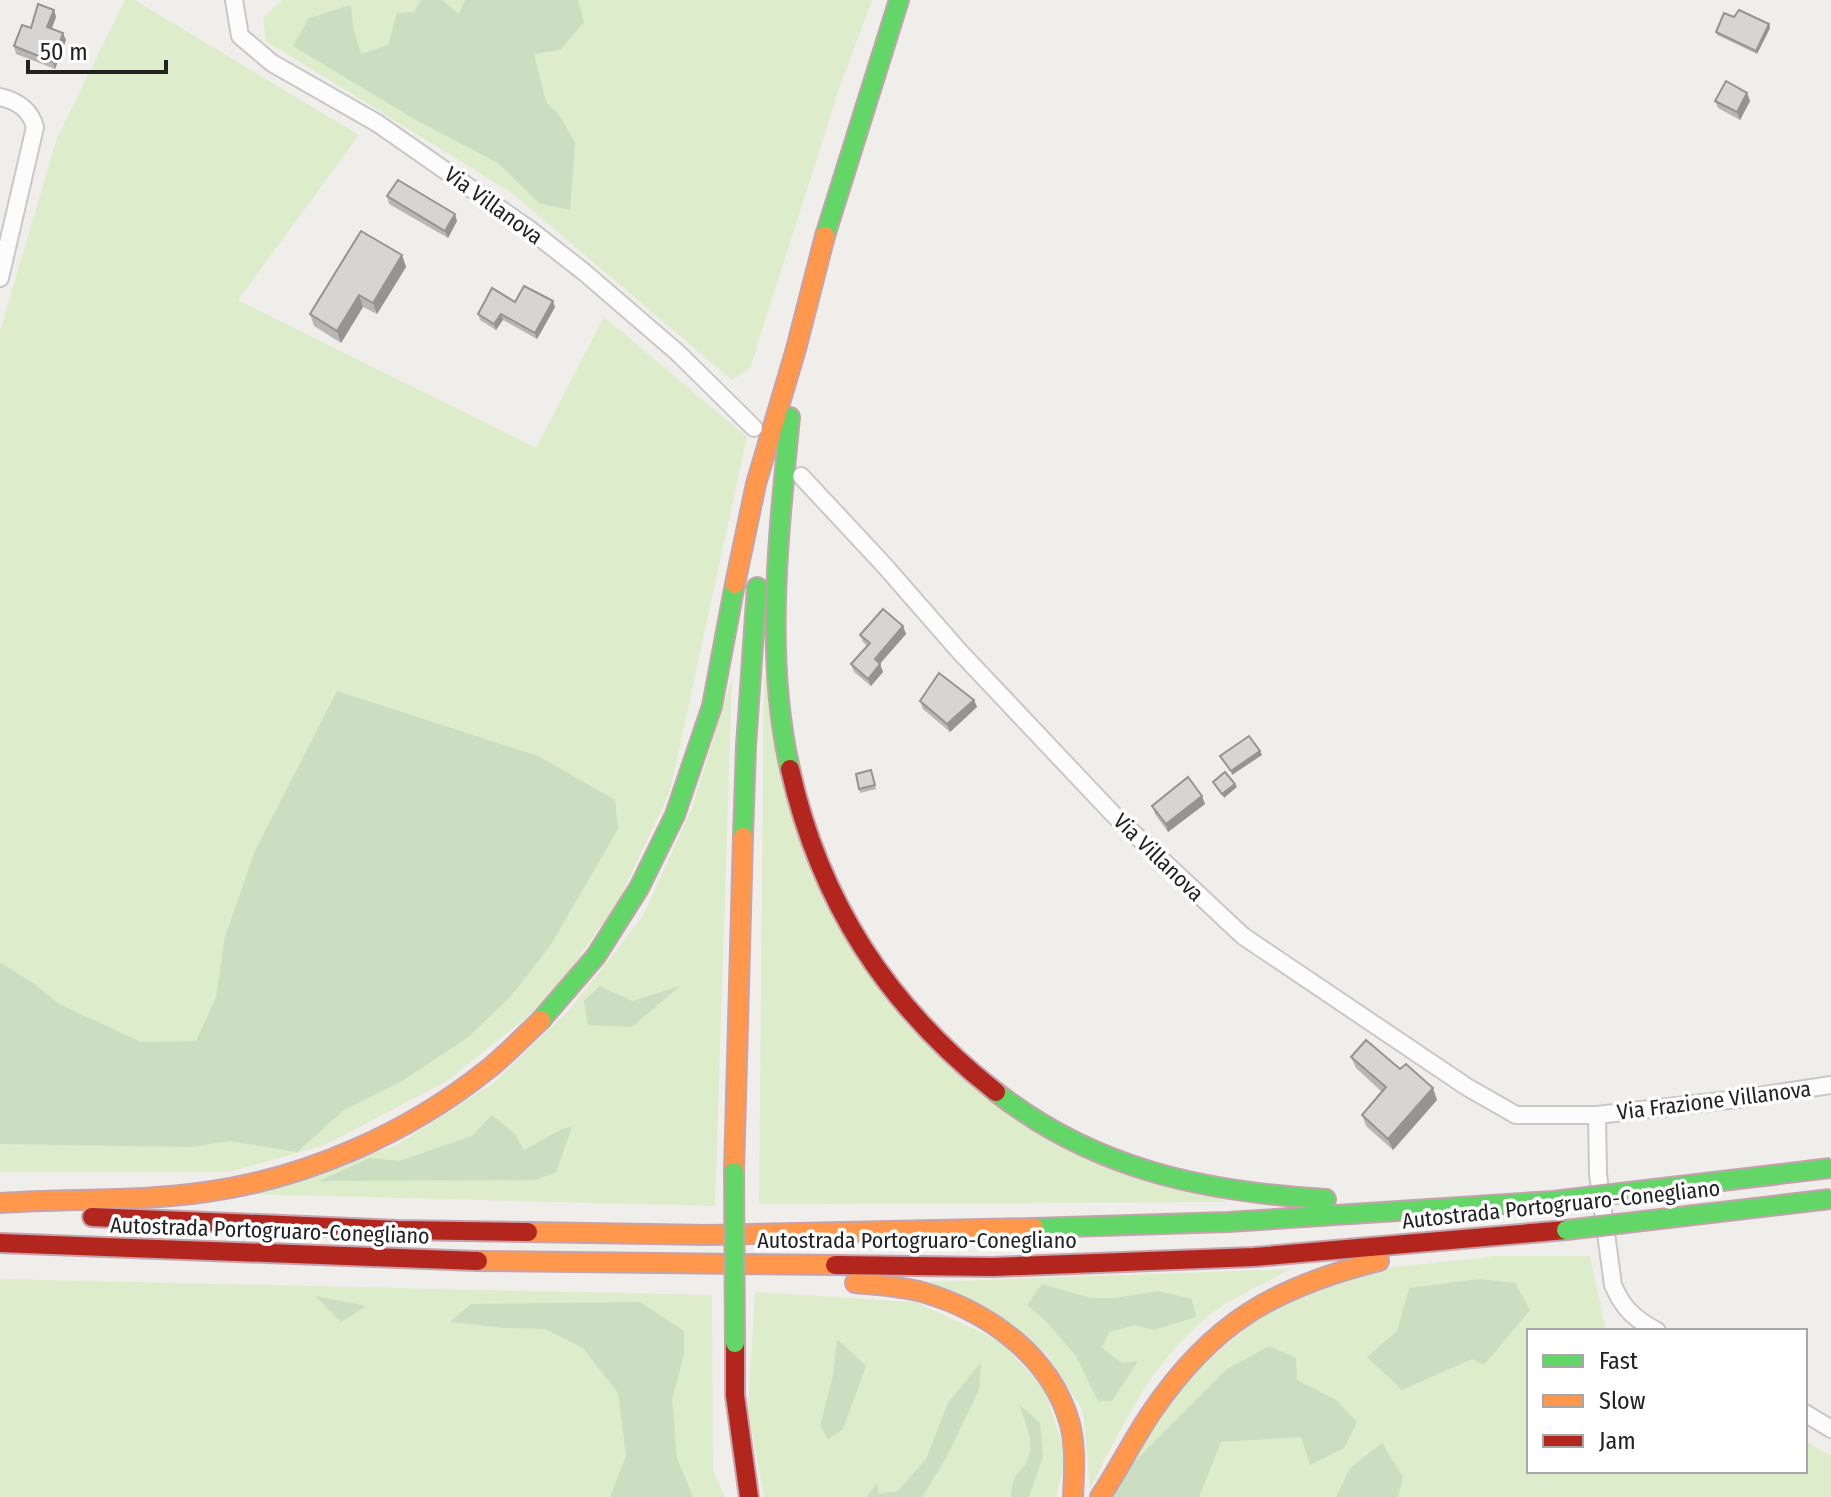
<svg xmlns="http://www.w3.org/2000/svg" width="1831" height="1497" viewBox="0 0 1831 1497" font-family="'Fira Sans Condensed',sans-serif">
  <style>
    .grass { fill: #ddeccb }
    .forest { fill: #cbdec1 }
    .lines { fill: none; stroke-linecap: round; stroke-linejoin: round }
    .street-casing { stroke: #c9c8c7; stroke-width: 20 }
    .fast-casing { stroke: #c5a2ac; stroke-width: 22 }
    .slow-casing { stroke: #c5a2ac; stroke-width: 22 }
    .jam-casing { stroke: #c5a2ac; stroke-width: 22 }
    .street { stroke: #fdfcfc; stroke-width: 16 }
    .fast { stroke: #63d668; stroke-width: 18 }
    .slow { stroke: #ff974d; stroke-width: 18 }
    .jam { stroke: #b3261e; stroke-width: 18 }
    .fast-bridge-casing { stroke: #c5a2ac; stroke-width: 22; stroke-linecap: butt }
    .fast-bridge { stroke: #63d668; stroke-width: 18 }
    .wall { fill: #b9b6b5 }
    .shaded-wall { fill: #969493 }
    .building { fill: #d7d4d2; stroke: #969493; stroke-width: 2 }
    .labels { text-anchor: middle; stroke-width: 7; stroke-linejoin: round; paint-order: stroke }
    .street-label { font-size: 22px; fill: #222; stroke: #fff }
  </style>
  <rect width="100%" height="100%" fill="#f0eeeb"/>
  <!-- grass -->
  <path class="grass" d="M125 0H134L156 13 359 135 238 300 536 448 604 317 747 437 670 791 618 902 548 1000 447 1081 325 1145 229 1172H0V331L57 138Z
    M282 0H872L841 83 750 368 732 380 512 193 266 41 263 18Z
    M764 671 810 872 964 1080 1227 1202 759 1204Z
    M732 678 715 1206 246 1194 397 1145 492 1084 570 1009 643 916 692 808Z
    M1497 1256H1590L1605 1327 1613 1331H1529V1471H1805V1441L1831 1456V1497H1111L1182 1383 1282 1298 1386 1268Z
    M1291 1269C1264 1284 1228 1299 1206 1318 1151 1363 1121 1428 1090 1489L1083 1411 1046 1353 926 1282Z
    M0 1279 712 1295 713 1470 725 1497H0Z
    M755 1292 915 1302 1002 1342 1045 1390 1066 1456 1056 1497H764L748 1410Z"/>
  <!-- forest -->
  <path class="forest" d="M421 0H442L459 14 465 0H578L584 22 560 50 534 54 546 102 560 116 575 143 570 210 539 203 498 163 414 119 293 46 309 18 351 5 353 27 361 54 388 45 397 13 414 12Z
    M337 691 538 756 615 800 618 829 550 946 511 996 467 1038 402 1081 344 1110 297 1152 230 1141 191 1147 0 1144V962L33 983 59 1004 141 1042 196 1041 216 997 225 937 255 851Z
    M600 986 632 1001 680 986 632 1027 588 1025 584 1001Z
    M492 1115 515 1134 524 1150 562 1129 572 1127 556 1172 536 1180 319 1181 370 1158 399 1161 472 1136Z
    M1479 1279 1515 1283 1530 1310 1484 1365 1472 1359 1402 1390 1367 1357 1397 1331 1409 1288Z
    M1042 1284 1090 1298H1115L1158 1291 1192 1299 1196 1317 1154 1330 1135 1325 1109 1332 1102 1348 1122 1363 1138 1361 1112 1401H1098L1076 1356 1044 1319 1027 1305Z
    M315 1296 366 1306 341 1322Z
    M640 1302 684 1331V1355L672 1399 677 1458 693 1497H610L626 1456 618 1393 583 1348 545 1329 505 1328 450 1322 471 1304Z
    M837 1339 866 1366 843 1429 828 1439 820 1426 833 1375Z
    M1269 1346 1296 1358 1297 1380 1336 1400 1357 1422 1344 1448 1310 1465 1301 1437 1221 1442 1199 1497H1113L1130 1466 1227 1369Z
    M981 1362 979 1390 946 1458 922 1497H866L877 1484 879 1494 898 1491 926 1459 948 1403Z
    M1019 1404 1040 1423 1043 1456 1029 1497H1011C1012 1467 1023 1476 1029 1456 1034 1438 1024 1420 1019 1404Z
    M1382 1443 1403 1477 1398 1497H1336L1350 1468Z"/>
  <g class="lines">
    <!-- street casing -->
    <g class="street-casing">
      <path id="street" d="M234 0 240 36 272 63 377 123 529 229 584 272 678 353 754 428
        M0 97C17 101 30 109 35 127L0 278
        M801 476 884 565 960 652 1113 814 1243 936 1467 1087 1516 1115H1597L1738 1099 1831 1085
        M1597 1115 1598 1174 1613 1285C1623 1309 1635 1319 1657 1331
        M1805 1413 1831 1429"/>
    </g>
    <!-- fast casing -->
    <g class="fast-casing">
      <path id="fast" d="M825 236 899 0
        M790 769C764 655 779 532 790 417
        M743 837 746 746 757 587
        M541 1020 596 956 639 888 675 815 712 706 735 584
        M996 1092C1094 1169 1204 1192 1326 1199
        M1034 1228 1228 1222 1553 1201"/>
    </g>
    <!-- slow casing -->
    <g class="slow-casing">
      <path id="slow" d="M735 584 756 484 796 349 825 236
        M734 1172 743 837
        M0 1203C68 1198 138 1202 206 1192 307 1178 408 1133 487 1070 506 1055 523 1037 541 1020
        M528 1232 708 1235 1034 1228
        M478 1261 835 1265
        M855 1283C877 1285 900 1286 922 1292 987 1311 1051 1355 1070 1424 1076 1448 1074 1473 1073 1497
        M1100 1497C1118 1470 1133 1440 1151 1413 1212 1323 1274 1287 1379 1261"/>
    </g>
    <!-- jam casing -->
    <g class="jam-casing">
      <path id="jam" d="M790 769C820 903 888 1007 996 1092
        M92 1217 398 1230 528 1232
        M0 1243 478 1261
        M835 1265 993 1267 1254 1257 1566 1230
        M735 1343V1395L749 1497"/>
    </g>
    <!-- street -->
    <use href="#street" class="street"/>
    <!-- fast -->
    <use href="#fast" class="fast"/>
    <!-- slow -->
    <use href="#slow" class="slow"/>
    <!-- jam -->
    <use href="#jam" class="jam"/>
    <!-- fast-bridge casing -->
    <g class="fast-bridge-casing">
      <path id="fast-bridge" d="M734 1172 735 1343
        M1553 1201 1831 1168
        M1566 1230 1831 1199"/>
    </g>
    <!-- fast-bridge -->
    <use href="#fast-bridge" class="fast-bridge"/>
  </g>
  <!-- wall -->
  <path class="wall" d="M54 10 56 17 52 29 66 40 55 69 16 54 14 46 31 28Z
    M1734 17 1769 24 1770 28 1757 54 1717 35 1716 32Z
    M1747 93 1750 101 1740 120 1718 108 1715 101Z
    M387 196 457 221 448 238 389 204Z
    M402 255 406 267 377 314 363 307 341 343 314 326 310 314Z
    M515 302 555 307 537 339 503 320 496 330 480 320 478 314Z
    M903 626 906 634 880 664 883 672 871 686 854 672 851 664 867 646 863 642 860 635Z
    M974 700 977 707 950 732 923 709 920 701Z
    M871 770 876 789 860 793 856 774Z
    M1205 804 1168 832 1155 814 1152 806Z
    M1351 1057 1437 1100 1393 1150 1366 1126 1362 1115 1382 1092 1356 1068Z"/>
  <!-- shaded-wall -->
  <path class="shaded-wall" d="M54 10 56 17 49 34 47 27Z
    M1769 24 1770 28 1757 54 1756 51Z
    M63 33 66 40 55 69 53 62Z
    M1747 93 1750 101 1740 120 1737 112Z
    M455 214 457 221 448 238 445 231Z
    M402 255 406 267 377 314 373 303Z
    M359 295 363 307 341 343 337 331Z
    M553 301 555 307 537 339 535 333Z
    M501 314 503 320 496 330 494 324Z
    M903 626 906 634 877 667 875 659Z
    M880 664 883 672 871 686 868 679Z
    M974 700 977 707 950 732 947 724Z
    M1260 751 1262 755 1232 775 1231 771Z
    M1235 784 1237 787 1224 798 1222 794Z
    M1202 796 1205 804 1168 832 1166 824Z
    M1433 1088 1437 1100 1393 1150 1388 1139Z"/>
  <!-- building -->
  <path class="building" d="M38 4 54 10 47 27 63 33 53 62 14 46 22 25 31 28Z
    M1739 10 1769 24 1756 51 1716 32 1724 13 1734 17Z
    M1726 81 1747 93 1737 112 1715 101Z
    M398 180 455 214 445 231 387 196Z
    M361 231 402 255 373 303 359 295 337 331 310 314Z
    M524 286 553 301 535 333 501 314 494 324 478 314 492 288 515 302Z
    M883 609 903 626 875 659 880 664 868 679 851 664 870 643 860 635Z
    M939 673 974 700 947 724 920 701Z
    M1249 736 1260 751 1231 771 1220 756Z
    M871 770 875 785 859 789 856 774Z
    M1225 772 1235 784 1222 794 1213 782Z
    M1188 777 1202 796 1166 824 1152 806Z
    M1366 1040 1400 1069 1406 1064 1433 1088 1388 1139 1362 1115 1386 1087 1351 1057Z"/>
  <g class="labels">
    <!-- street labels -->
    <g class="street-label">
      <text transform="translate(494 205) rotate(36)" y="8">Via Villanova</text>
      <text transform="translate(1159 857) rotate(44)" y="8">Via Villanova</text>
      <text transform="translate(1714 1100) rotate(-7)" y="8">Via Frazione Villanova</text>
      <text transform="translate(1561 1204) rotate(-6)" y="8">Autostrada Portogruaro-Conegliano</text>
      <text transform="translate(270 1230) rotate(2)" y="8">Autostrada Portogruaro-Conegliano</text>
      <text x="917" y="1248">Autostrada Portogruaro-Conegliano</text>
    </g>
  </g>
  <!-- legend -->
  <rect x="1527" y="1329" width="280" height="144" fill="#ffffff" stroke="#a7a7a7" stroke-width="2"/>
  <rect x="1543" y="1355" width="40" height="12" fill="#63d668" stroke="#a7a7a7" stroke-width="2"/>
  <text x="1599" y="1369" font-size="24" fill="#222222">Fast</text>
  <rect x="1543" y="1395" width="40" height="12" fill="#ff974d" stroke="#a7a7a7" stroke-width="2"/>
  <text x="1599" y="1409" font-size="24" fill="#222222">Slow</text>
  <rect x="1543" y="1435" width="40" height="12" fill="#b3261e" stroke="#a7a7a7" stroke-width="2"/>
  <text x="1599" y="1449" font-size="24" fill="#222222">Jam</text>
  <!-- scale -->
  <path d="M28 60v12h138v-12" fill="none" stroke="#222222" stroke-width="4"/>
  <text x="40" y="60" font-size="24" fill="#222222" stroke="#ffffff" stroke-width="6" paint-order="stroke">50 m</text>
</svg>
